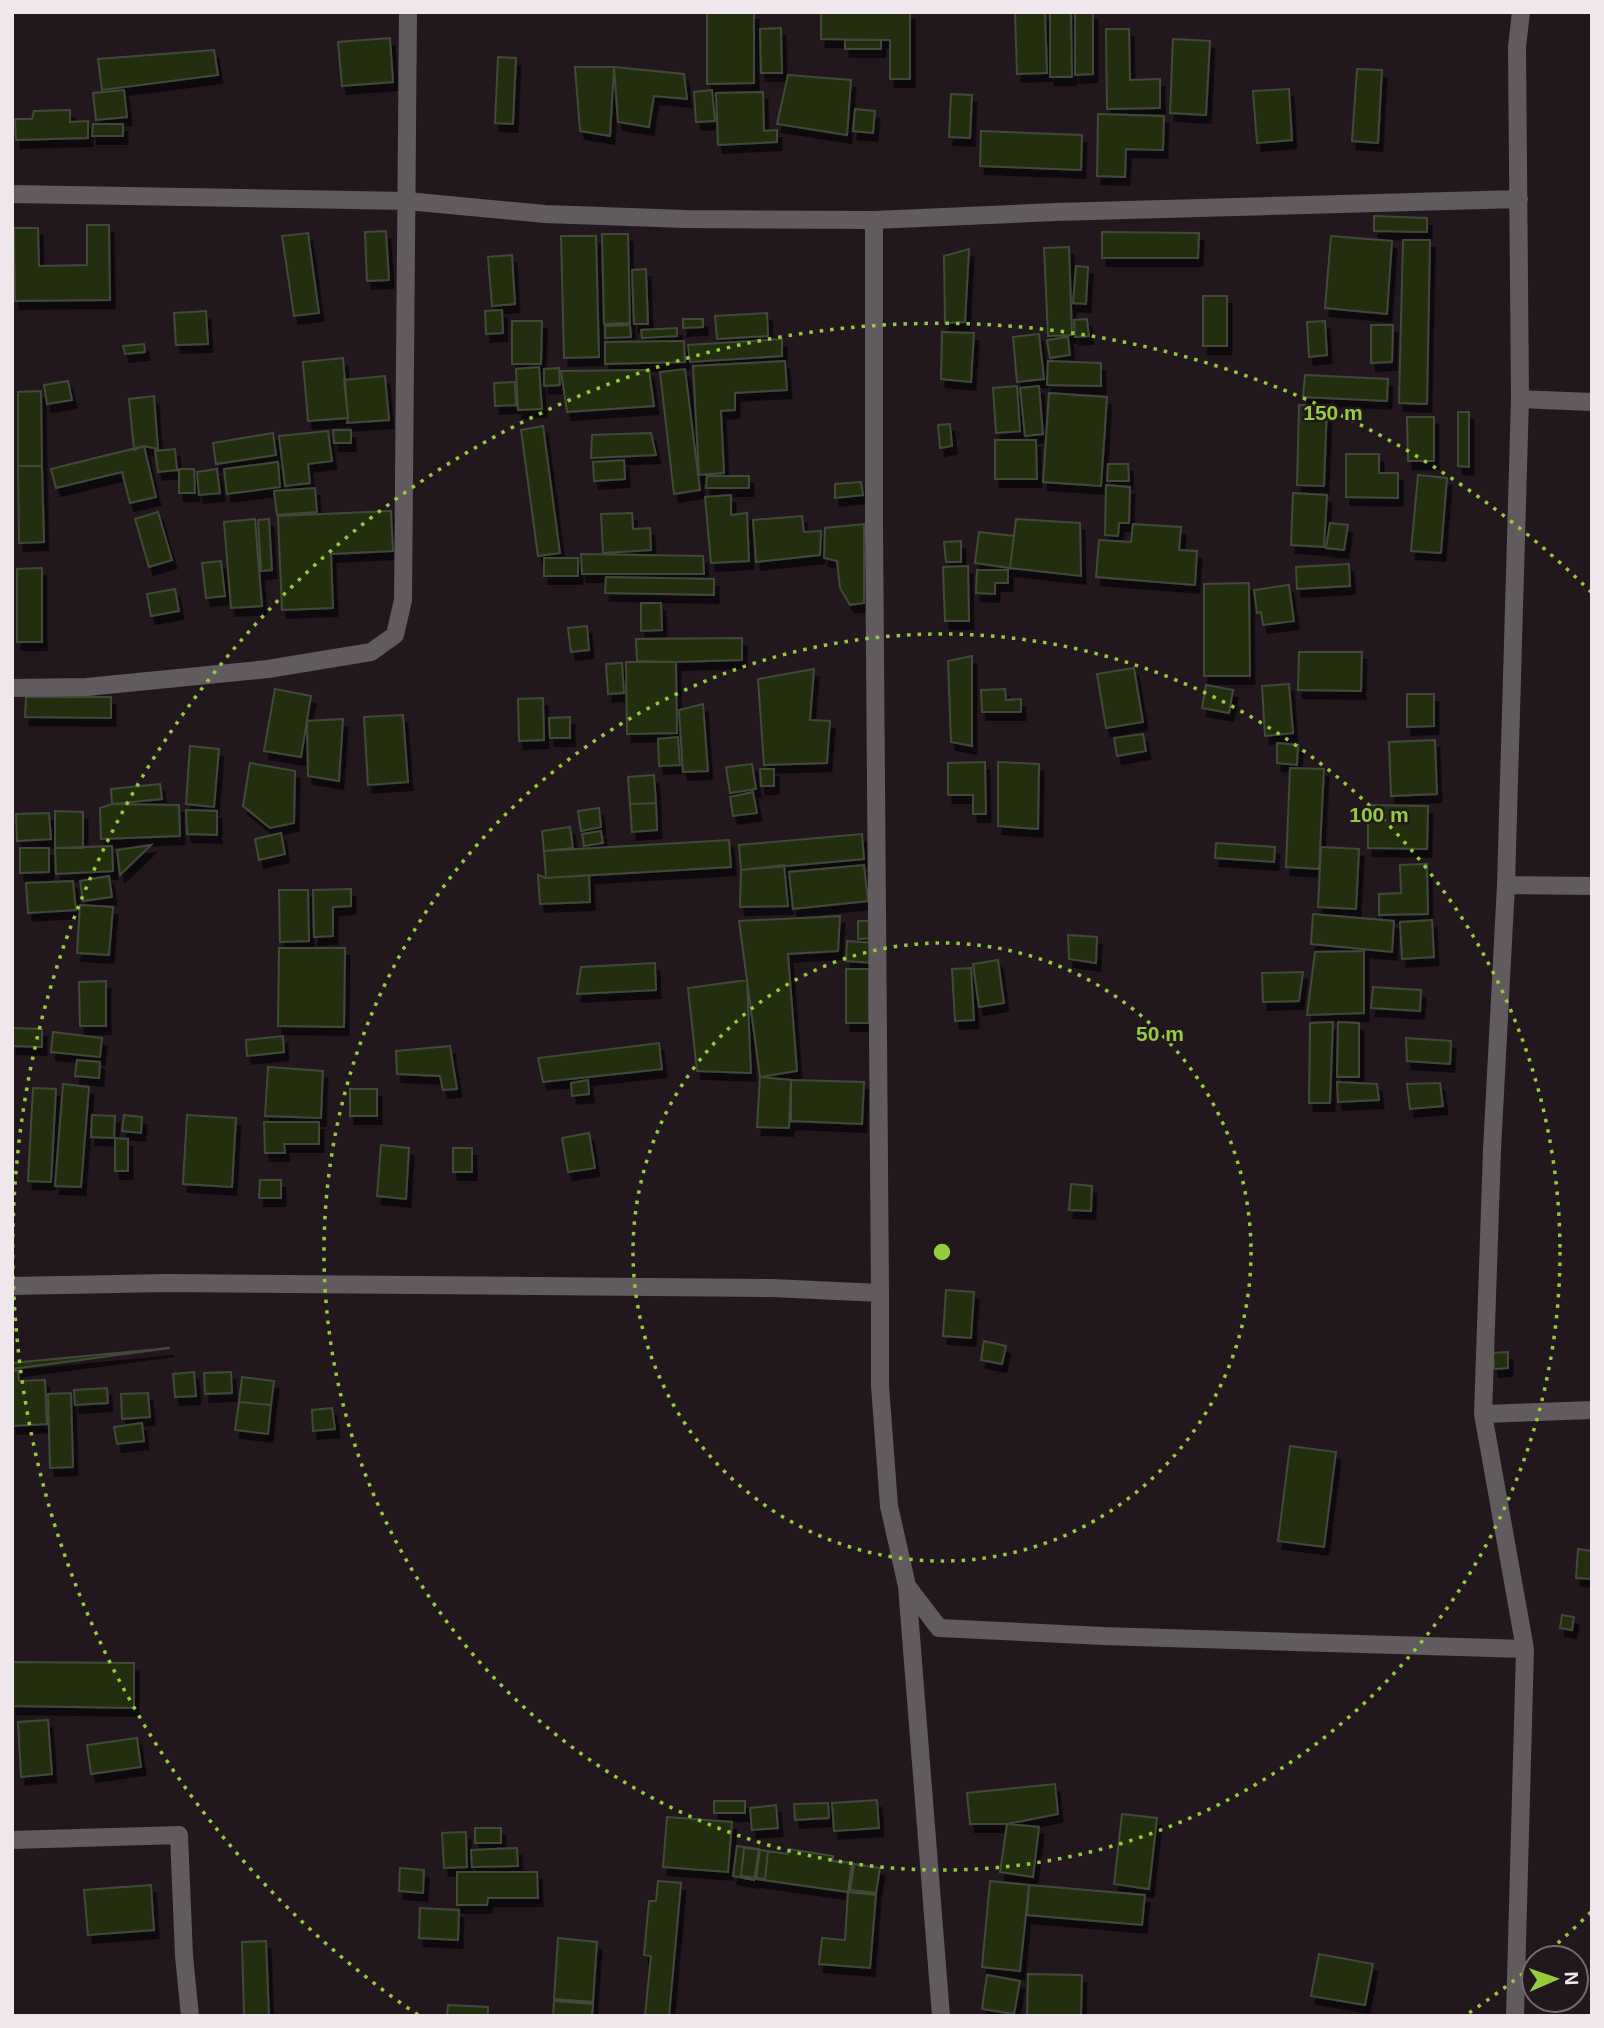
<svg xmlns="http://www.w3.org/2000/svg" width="1604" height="2028" viewBox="0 0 1604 2028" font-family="Helvetica,sans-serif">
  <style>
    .building { fill: #212f0f; stroke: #42493b; stroke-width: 2; filter: url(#shadow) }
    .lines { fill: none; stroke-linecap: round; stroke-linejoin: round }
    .minor { stroke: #615a5e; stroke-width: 18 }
    .ring { fill: none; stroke: #93cc3d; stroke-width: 3.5; stroke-dasharray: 3.5 7 }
    .centre { fill: #93cc3d; stroke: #23171e; stroke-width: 3.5 }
    .ring-label { font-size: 21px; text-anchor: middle; font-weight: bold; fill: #93cc3d; stroke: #23171e; stroke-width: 5; stroke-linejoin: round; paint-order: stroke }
  </style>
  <defs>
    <filter id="shadow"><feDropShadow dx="4.5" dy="8" stdDeviation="0" flood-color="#0009"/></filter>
  </defs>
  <rect width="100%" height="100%" fill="#23171e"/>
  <!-- building -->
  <path class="building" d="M707 12H754V83L707 84Z
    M821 12H910V79H890V40L821 39Z
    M1015 12H1045L1047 73 1017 74Z
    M1050 12H1071L1072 77H1050Z
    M1075 12H1093V74L1075 75Z
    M781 28 782 73H761L760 29Z
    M1106 29H1129L1130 80 1160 79V108L1107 109Z
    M390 38 393 82 342 86 338 42Z
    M1173 39 1210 41 1206 115 1170 113Z
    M845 40H881V49H845Z
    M214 50 218 75 102 90 98 59Z
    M498 57 516 58 513 124 495 123Z
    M575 67H614L610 136 580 131Z
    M614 67 684 74 687 99 654 96 649 127 618 122Z
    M1357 69 1382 70 1378 143 1352 141Z
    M788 75 851 80 847 135 777 124Z
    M1289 89 1292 140 1257 143 1253 91Z
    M124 90 127 117 96 120 93 93Z
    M712 90 715 121 696 122 694 92Z
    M763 92 764 131 777 130V142L718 145 716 93Z
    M951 94 972 95 970 138 949 137Z
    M855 109 875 111 873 133 853 131Z
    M70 110V122L88 121V138L16 140 15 119H32L34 111Z
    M1098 114 1164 116 1163 150 1126 149 1125 177 1097 176Z
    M93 124H123V136H92Z
    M981 131 1082 135 1081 170 980 166Z
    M1374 216 1427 218V232L1374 231Z
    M87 225H109L110 300 15 301 14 228H38L39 266 87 265Z
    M386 231 389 280 367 281 365 232Z
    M1102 232 1199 233 1198 258H1102Z
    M308 233 319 313 294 316 282 236Z
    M602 234H628L630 323 604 324Z
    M561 236H596L599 357 564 358Z
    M1331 236 1392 241 1387 314 1325 308Z
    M1403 240H1430L1427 404 1399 403Z
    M1069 247 1072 335 1048 336 1044 248Z
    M969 249 965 322 945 323 944 256Z
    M512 255 515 304 492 306 488 257Z
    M1076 266 1088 267 1086 304 1073 303Z
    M646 269 648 324H634L632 270Z
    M1203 296H1227V346H1203Z
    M502 310 503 333 486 334 485 311Z
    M206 311 208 344 176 345 174 313Z
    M767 313 768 336 717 339 715 316Z
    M683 319H703V327L683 328Z
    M1087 319 1089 336 1075 337 1074 320Z
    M512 321H542L541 364H512Z
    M1325 321 1327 355 1309 357 1307 322Z
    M630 325 631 337 605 338V326Z
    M1371 325H1393L1392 362 1371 363Z
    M677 328V336L642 338 641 330Z
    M942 332 974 333 971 382 941 379Z
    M1039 334 1044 379 1017 382 1013 337Z
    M1068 337 1070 355 1050 358 1047 340Z
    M782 339V356L690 362 688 345Z
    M684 341 685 362 605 364V342Z
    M144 344 145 352 125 354 123 346Z
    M343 358 348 418 308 421 303 362Z
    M785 361 787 390 735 393V410L721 411 724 473 699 475 693 366Z
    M1048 361 1101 363V386L1047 385Z
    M539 367 542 409 518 410 516 369Z
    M559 368 560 385 544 386V369Z
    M685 369 700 490 674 494 660 372Z
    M649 370 654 406 567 412 561 371Z
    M1305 375 1388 379 1387 401 1303 397Z
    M385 376 389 420 347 423 348 418 344 380Z
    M68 381 72 400 47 404 44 385Z
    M515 382 516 405 495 406 494 383Z
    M1017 386 1020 431 996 433 993 388Z
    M1039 386 1043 434 1025 436 1020 388Z
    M41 391 42 466H18V392Z
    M1049 393 1107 397 1101 486 1043 482Z
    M154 396 158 449 144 446 134 450 129 399Z
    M1299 405H1327L1324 486 1297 485Z
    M1458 412H1469V467L1458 466Z
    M1407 417H1434V461H1408Z
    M950 424 952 446 940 448 938 425Z
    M543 426 560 553 538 556 521 430Z
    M333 430H351V443H334Z
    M328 431 332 461 308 464 310 483 285 486 279 436Z
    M273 433 276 455 216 464 213 443Z
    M651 433 656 455 591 458 592 435Z
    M995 440H1036L1037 479H995Z
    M144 446 156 497 130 503 122 472 56 488 51 469Z
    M175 449 177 470 158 472 155 451Z
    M1346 454H1379V473H1398V498L1346 497Z
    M624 460 625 479 594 481 593 462Z
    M278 462 280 487 227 494 224 469Z
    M1108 464H1128L1129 481H1107Z
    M18 466H42L44 542 19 543Z
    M179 469H194L195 493H179Z
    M217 469 220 493 199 495 197 472Z
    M1418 475 1447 478 1441 553 1411 551Z
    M707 476H749V488H706Z
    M861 482 863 495 835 498V484Z
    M1106 485 1130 487 1129 523H1119L1118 536 1105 535Z
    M315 488 317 512 277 515 274 491Z
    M1293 493 1327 495 1324 547 1291 545Z
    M731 495V515L747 513 749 561 711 563 705 497Z
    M391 511 393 551 331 554 333 608 282 610 278 516Z
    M158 512 172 560 149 567 135 519Z
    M632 513 633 529 650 528 651 550 603 553 601 514Z
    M802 516 804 532 821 531 820 555 756 562 753 520Z
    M255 519 262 606 231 608 224 522Z
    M269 519 272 570 261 571 258 520Z
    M1016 519 1080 523 1081 576 1010 568Z
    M1330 523 1348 525 1344 550 1326 548Z
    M864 524V603L850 605 840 588 837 561 824 558 825 528Z
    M1133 524 1181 527 1179 550 1197 551 1195 585 1096 577 1099 540 1131 542Z
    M979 532 1014 536 1010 568 975 563Z
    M961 541V562H946L944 542Z
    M581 554 703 556 704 574H582Z
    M544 558H578V576H544Z
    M221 561 225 596 206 598 202 563Z
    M1349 564 1350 586 1297 589 1296 567Z
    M968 566 969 621H945L943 567Z
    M42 568V642H17V569Z
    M977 570H1008V583H995V594L976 593Z
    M606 577 714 579V595L605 593Z
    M1249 583 1250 676H1204V584Z
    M1289 585 1294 621 1263 625 1261 612 1257 613 1254 590Z
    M175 589 179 611 151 616 147 594Z
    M641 603H661L662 630 641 631Z
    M587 626 589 650 571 652 568 628Z
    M742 638V660L676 662 637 661 636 639Z
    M1299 652H1362L1361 691 1298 690Z
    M972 656V746L951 742 948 661Z
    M626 662H676L677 733 627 734Z
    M622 663 624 693 608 694 606 664Z
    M1134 668 1143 722 1106 728 1097 674Z
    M814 669 810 720 830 721 827 763 764 765 758 679Z
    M1289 684 1293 733 1265 736 1262 686Z
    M1206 685 1233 690 1229 713 1202 708Z
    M275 689 311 696 301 757 264 751Z
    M1005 689 1006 700 1021 699V712H982L981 690Z
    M1407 694H1434V726L1407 727Z
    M26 697H111V718L25 717Z
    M543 698 544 740 519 741 518 699Z
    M703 704 708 771 683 772 679 710Z
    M403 715 408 782 368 785 364 717Z
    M570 717V738H550L549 718Z
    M343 719 339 781 308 776 307 721Z
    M1143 734 1146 751 1117 756 1114 738Z
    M678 737 680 765 659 766 658 739Z
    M1435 740 1437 794 1391 796 1389 742Z
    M1277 743 1298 745 1297 765 1277 763Z
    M190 746 219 749 214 807 186 804Z
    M985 762 986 814H973V795H948V763Z
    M998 762 1039 764 1038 829 998 826Z
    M250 763 295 771 294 823 270 828 243 806Z
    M752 764 756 789 730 793 726 767Z
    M1290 768 1324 769 1319 869 1286 867Z
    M760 769H774V786H761Z
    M654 775 656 803 630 804 628 777Z
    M160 784 162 799 112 804 111 789Z
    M753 792 757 813 733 816 730 797Z
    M656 803 657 830 632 832 630 804Z
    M112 804 179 805 180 836 101 839 100 808Z
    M1368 805 1428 806 1427 849 1368 848Z
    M599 808 601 827 581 831 578 811Z
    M186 810 217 811V835L187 834Z
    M55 811 83 812V848H55Z
    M49 813 51 839 17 841 16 814Z
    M570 827 573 848 544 851 542 831Z
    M601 831 603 843 584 846 582 834Z
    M281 833 285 854 259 860 255 839Z
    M862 834 864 859 741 870 739 845Z
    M729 840 731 867 546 878 544 851Z
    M1216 843 1275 847 1274 862 1215 858Z
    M151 845 120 875 117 850Z
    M112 846 113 871 56 874 55 848Z
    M1321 847 1359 849 1356 909 1318 907Z
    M20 848H49V872L20 873Z
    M1427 864 1428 914 1379 915V894L1401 893 1400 865Z
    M784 865 788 906 740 907 741 870Z
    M864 865 868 901 793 909 789 872Z
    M538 875 546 878 589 875 590 902 540 904Z
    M109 876 112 897 83 901 80 881Z
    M73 881 76 910 28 913 26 883Z
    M351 889V906L333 907V936L314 937 313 890Z
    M279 890H308L309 941 280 942Z
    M80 905 113 907 109 955 77 953Z
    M1313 914 1394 921 1392 952 1311 944Z
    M840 916 838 951 788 954 797 1071 760 1077 739 921Z
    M1432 920 1434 957 1402 959 1400 922Z
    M858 921H873L874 938 858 939Z
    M1068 935 1097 937 1096 963 1069 959Z
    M847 941 875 943 873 963 846 961Z
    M279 948H345L344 1027 278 1026Z
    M1364 951V1013L1307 1015 1315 952Z
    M998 960 1004 1003 979 1007 973 964Z
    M655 963 656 990 577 994 581 967Z
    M971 968 974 1020 955 1021 952 969Z
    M846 969H869V1023H846Z
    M1303 972 1299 1001 1263 1002 1262 973Z
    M747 980 751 1073 697 1071 688 988Z
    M106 981V1026H80L79 982Z
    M1373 987 1421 990 1420 1011 1371 1008Z
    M1333 1022 1330 1103H1309L1310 1023Z
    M1338 1022 1359 1023V1077H1337Z
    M12 1028 42 1029V1047L12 1046Z
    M53 1032 102 1038 100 1057 51 1052Z
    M283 1036 284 1052 247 1056 246 1040Z
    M1406 1038 1451 1041 1450 1064 1407 1061Z
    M659 1043 662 1069 543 1082 538 1058Z
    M450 1046 457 1089 443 1090 440 1076 397 1074 396 1051Z
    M77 1060 100 1062 99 1078 75 1076Z
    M268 1067 323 1071 321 1118 265 1116Z
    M760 1077 791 1080 789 1128 757 1127Z
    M588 1080 589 1094 572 1096 571 1083Z
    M791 1080 864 1082 862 1124 791 1121Z
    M1337 1082 1377 1084 1379 1100 1338 1102Z
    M1440 1083 1443 1106 1410 1109 1407 1084Z
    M63 1084 89 1087 81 1187 55 1186Z
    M33 1088 56 1089 51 1182 28 1181Z
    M350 1089H377V1116H350Z
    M92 1115 115 1116 114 1138 91 1137Z
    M124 1115 142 1117 141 1133 122 1131Z
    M187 1115 236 1118 232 1187 183 1184Z
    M264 1122H319V1144H284L285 1153H265Z
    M589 1133 595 1168 568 1172 562 1138Z
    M115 1138 128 1139V1171H115Z
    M381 1145 409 1148 406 1199 377 1196Z
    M453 1148H472V1172H453Z
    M260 1180H281V1198H259Z
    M1071 1184 1092 1186 1091 1211 1069 1210Z
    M946 1290 974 1292 971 1338 943 1336Z
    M984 1341 1006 1346 1002 1364 981 1360Z
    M170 1348 12 1369V1363Z
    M1508 1352V1368L1494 1369 1493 1353Z
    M12 1371H18L19 1381 45 1380 47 1424 12 1426Z
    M194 1372 196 1396 175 1397 173 1374Z
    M231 1372 232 1393 205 1394 204 1373Z
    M242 1377 274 1381 271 1405 239 1402Z
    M107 1388 108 1403 75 1405 74 1390Z
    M71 1393 73 1467 50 1468 48 1394Z
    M148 1393 150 1417 122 1419 121 1394Z
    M239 1402 271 1405 268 1434 235 1430Z
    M332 1408 335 1429 313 1431 312 1410Z
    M142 1423 144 1441 117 1444 114 1427Z
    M1290 1446 1336 1452 1324 1547 1278 1541Z
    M1578 1549 1592 1551V1579L1576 1578Z
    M1562 1615 1574 1617 1572 1630 1560 1628Z
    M12 1662 134 1663V1708L12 1706Z
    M48 1720 52 1774 21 1777 18 1722Z
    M137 1738 141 1767 91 1774 87 1745Z
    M1055 1784 1058 1814 1007 1824H970L967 1793Z
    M877 1800 879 1828 834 1831 832 1803Z
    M714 1801H745V1813H714Z
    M828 1803 829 1818 795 1820 794 1804Z
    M776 1805 778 1828 752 1830 750 1808Z
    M1122 1814 1157 1818 1149 1889 1114 1884Z
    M667 1817 732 1822 728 1872 663 1867Z
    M1007 1824 1039 1827 1033 1877 1000 1872Z
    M475 1828H501V1843H475Z
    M466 1832 467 1867 444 1868 442 1833Z
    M737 1846 759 1849 754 1880 733 1876Z
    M517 1848 518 1866 472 1867 471 1850Z
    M744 1848 768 1851 765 1879 741 1876Z
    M789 1849 833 1856V1861L852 1863 848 1892 756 1879 760 1850 788 1854Z
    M854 1864 880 1868 876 1893 850 1890Z
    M400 1868 424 1870 423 1893 399 1891Z
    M457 1872H537L538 1898H488L487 1905H457Z
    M658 1881 681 1883 669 2016H645L651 1956 644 1955 649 1901H656Z
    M990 1881 1029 1885 1020 1971 982 1967Z
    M151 1885 154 1930 88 1935 84 1890Z
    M1029 1885 1145 1895 1142 1925 1027 1915Z
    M848 1892 876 1895 870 1968 819 1964 822 1938 845 1940Z
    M420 1908 459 1910 458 1940 419 1938Z
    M558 1938 597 1942 593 2002 554 1999Z
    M266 1941 269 2016H244L242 1942Z
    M1319 1954 1373 1964 1365 2005 1311 1996Z
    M1028 1974 1082 1975 1081 2016H1027Z
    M987 1975 1020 1981 1014 2014 982 2009Z
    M554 2001 593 2004 592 2016H553Z
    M448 2005 488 2007V2016H447Z"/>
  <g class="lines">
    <!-- minor -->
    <path class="minor" d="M12 194 407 201 545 214 686 219 874 220 1055 212 1519 199
      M874 220V527L880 1293
      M1520 399 1592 402
      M12 688 87 687 268 669 371 652 395 635 403 600 408 12
      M1506 885 1592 886
      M12 1286 167 1283 772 1288 880 1293V1386L889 1506 907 1586 939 1628 1103 1636 1525 1649
      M1483 1414 1592 1410
      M907 1586 941 2016
      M12 1840 179 1835 184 1956 190 2016
      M1515 2016 1525 1649 1483 1414 1492 1150 1506 885 1520 399 1517 47 1521 12"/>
  </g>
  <!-- distance rings -->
  <g class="ring">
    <circle cx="942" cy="1252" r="309"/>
    <circle cx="942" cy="1252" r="618"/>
    <path d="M1591 1912A926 926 0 0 1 1543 1956M1531 1967A926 926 0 0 1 1466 2015M418 2015A926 926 0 1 1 1591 592"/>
  </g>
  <circle cx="942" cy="1252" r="10" class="centre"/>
  <g class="ring-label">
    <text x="1333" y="420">150 m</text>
    <text x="1379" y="822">100 m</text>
    <text x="1160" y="1041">50 m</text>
  </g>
  <!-- border -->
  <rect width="1604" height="2028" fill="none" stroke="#f0e7ec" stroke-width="28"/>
  <!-- north arrow -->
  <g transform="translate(1555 1979) rotate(88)"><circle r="33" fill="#23171e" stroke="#756a70" stroke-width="2"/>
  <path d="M0-5L12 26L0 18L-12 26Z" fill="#93cc3d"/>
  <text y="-10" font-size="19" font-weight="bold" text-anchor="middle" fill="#f0e7ec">N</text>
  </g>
</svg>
